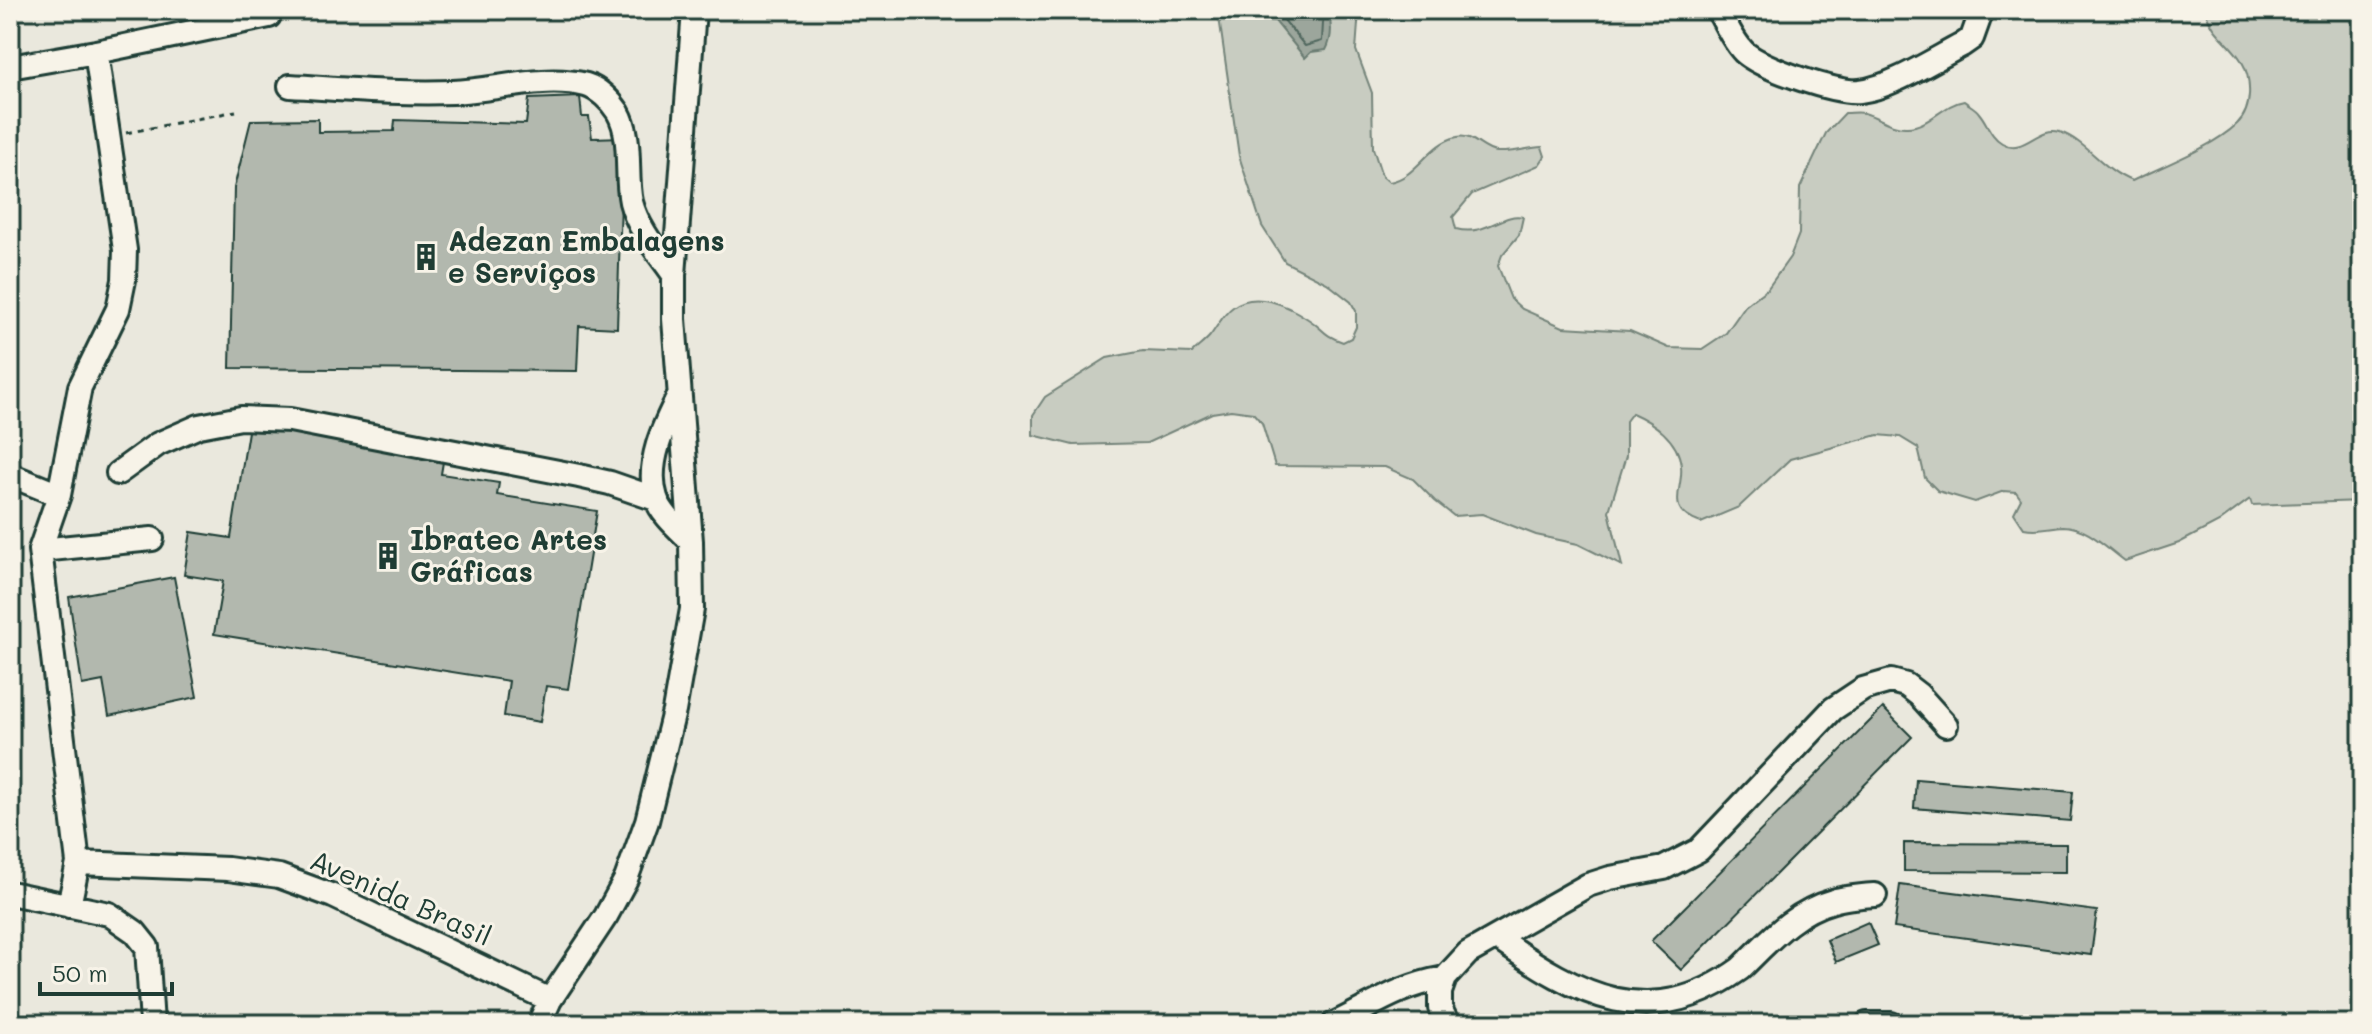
<svg xmlns="http://www.w3.org/2000/svg" width="2372" height="1034" viewBox="0 0 2372 1034" font-family="Mali,sans-serif">
  <style>
    .green { fill: #c8ccc1; stroke: #74847a; stroke-width: 2 }
    .water { fill: #9ca69c; stroke: #6a7c72; stroke-width: 2 }
    .lines { fill: none; stroke-linecap: round; stroke-linejoin: round }
    .shore { stroke: #51675e; stroke-width: 2 }
    .building { fill: #b2b8ae; stroke: #1f3d34; stroke-width: 2 }
    .minor-casing { stroke: #1f3d34; stroke-width: 28 }
    .path { stroke: #1f3d34; stroke-width: 3; stroke-dasharray: 6 6; stroke-linecap: butt }
    .minor { stroke: #f7f3e8; stroke-width: 22 }
    .labels { text-anchor: middle; stroke-width: 6; stroke-linejoin: round; paint-order: stroke }
    .poi-label { font-size: 28px; font-weight: bold; fill: #1f3d34; stroke: #f7f3e8; text-anchor: start }
    .street-label { font-size: 28px; fill: #1f3d34; stroke: #f7f3e8 }
  </style>
  <rect width="100%" height="100%" fill="#eae8dd"/>
  <filter id="ink" filterUnits="userSpaceOnUse"><feTurbulence type="fractalNoise" baseFrequency=".0125" numOctaves="2"/><feDisplacementMap in="SourceGraphic" scale="16" xChannelSelector="R" yChannelSelector="G"/><feConvolveMatrix kernelMatrix="1 2 1 2 8 2 1 2 1" color-interpolation-filters="sRGB"/></filter>
  <g filter="url(#ink)">
    <!-- green -->
    <path class="green" d="M1218 10H1359L1356 50 1372 93 1373 148 1382 176 1389 182C1417 178 1428 143 1457 137 1473 133 1482 151 1497 152 1511 153 1527 148 1542 147L1545 156 1539 165 1472 194 1453 217 1456 229C1486 237 1502 212 1523 217L1519 235 1502 255 1498 266 1511 299 1522 309 1563 327 1630 331 1669 348 1702 349 1726 333 1745 306 1768 288 1790 257 1799 234 1800 188 1826 133 1845 113C1851 113 1858 112 1864 113 1879 117 1891 128 1907 127 1929 127 1943 104 1964 101 1969 105 1976 108 1979 113 1987 122 1990 136 2002 143 2024 156 2038 125 2060 132 2086 141 2103 170 2132 181 2163 166 2213 147 2237 124 2253 109 2252 78 2241 60 2228 40 2213 35 2205 10H2362V501L2252 505 2250 499 2219 522 2179 543 2125 561C2107 548 2086 526 2063 526 2049 527 2038 531 2024 528L2014 513 2021 499 2016 492 2004 491 1975 502 1938 491 1925 478 1918 448 1900 437 1878 435 1790 459 1739 507 1701 523C1663 510 1684 490 1681 466 1679 440 1653 422 1632 413L1626 421V456L1609 511 1622 566 1578 544 1536 535 1482 514 1454 516 1435 501 1413 479 1385 467 1275 466 1262 423 1253 413 1231 410 1212 413 1147 443 1073 445 1033 435V415L1045 397 1107 358 1143 351 1192 353C1198 347 1205 342 1210 336 1217 327 1223 314 1233 307 1255 290 1287 305 1308 319 1324 329 1322 335 1343 342L1351 338 1356 327V311L1351 302 1327 283 1285 262 1262 226 1239 156Z"/>
    <!-- water -->
    <path class="water" d="M1260 10H1328C1332 24 1333 37 1326 50L1311 52 1305 58 1275 21 1261 20 1258 17Z"/>
    <g class="lines">
      <!-- shore -->
      <path class="shore" d="M1267 10 1280 15 1305 46 1322 41 1323 23 1321 10"/>
    </g>
    <!-- building -->
    <path class="building" d="M580 97 582 117H589L592 138 623 137 617 328 579 326 577 371 230 368 234 188 251 120 318 119V132L394 131 395 120 526 124 529 99Z
      M249 425 444 456 441 474 499 483 497 495 597 511 568 689 546 686 540 722 504 716 509 681 214 634 223 581 184 575 191 532 231 538Z
      M174 577 197 697 109 716 103 681 82 685 69 597Z
      M1883 708 1912 737 1681 970 1651 941Z
      M1916 779 2073 792 2070 821 1914 808Z
      M1904 843 2066 844V872L1904 871Z
      M1900 885 2097 911 2091 955 1894 928Z
      M1868 922 1878 945 1836 962 1827 940Z"/>
    <g class="lines">
      <!-- minor casing -->
      <g class="minor-casing">
        <path id="minor" d="M1718 10C1726 24 1733 41 1744 52 1761 68 1837 94 1860 91 1890 88 1935 59 1962 45L1972 38 1982 10
          M10 67 96 52 269 16
          M290 86C344 89 399 94 453 92 497 90 543 75 586 85 599 89 611 101 618 112 633 138 625 174 631 202 638 229 658 252 674 275
          M679 396C664 425 645 464 656 498 661 514 679 529 691 541
          M118 473 158 444 199 426 241 418 290 420 579 476 610 483 656 499
          M10 475 59 495
          M40 550 152 539
          M78 863 228 869 279 876 333 896 550 1000
          M10 893 109 914 135 932 147 947 152 1024
          M69 906 78 863 40 550 59 495 80 387 118 309 124 280 125 250 96 52
          M1497 938C1579 996 1650 1034 1740 969 1768 942 1793 912 1833 901 1846 897 1861 896 1875 895
          M539 1024 550 1000 606 916 626 879 647 821 674 711 692 609 691 541 674 319V275L694 10
          M1334 1024C1374 1005 1398 986 1445 978
          M1448 1024 1440 1008V992L1445 978 1468 953 1588 885 1610 878 1664 868 1699 850 1833 709 1863 689 1891 681 1906 685 1919 695 1946 725
          M1867 1024H1891"/>
      </g>
      <!-- path -->
      <path class="path" d="M126 133 236 111"/>
      <!-- minor -->
      <use href="#minor" class="minor"/>
    </g>
  </g>
  <!-- icons -->
  <defs>
    <g id="building-bare" transform="scale(2.16)"><path d="M-4-6H4V6H1V3H-1V6H-4ZM-2.5-4.3h1.7v1.8h-1.7ZM.8-4.3h1.7v1.8H.8ZM-2.5-1h1.7V.8h-1.7ZM.8-1h1.7V.8H.8Z" fill="#1f3d34" stroke="#f7f3e8" stroke-width="2.5" paint-order="stroke"/></g>
  </defs>
  <g fill-rule="evenodd">
    <use href="#building-bare" x="426" y="257"/>
    <use href="#building-bare" x="388" y="556"/>
  </g>
  <g class="labels">
    <!-- poi labels -->
    <g class="poi-label">
      <text x="448" y="251">Adezan Embalagens<tspan x="448" dy="32">e Serviços</tspan></text>
      <text x="410" y="550">Ibratec Artes<tspan x="410" dy="32">Gráficas</tspan></text>
    </g>
    <!-- street labels -->
    <g class="street-label">
      <text transform="translate(401 898) rotate(24)" y="10">Avenida Brasil</text>
    </g>
  </g>
  <!-- margin -->
  <rect width="2372" height="1034" fill="none" stroke="#f7f3e8" stroke-width="40"/>
  <rect x="20" y="20" width="2332" height="994" fill="none" stroke="#1f3d34" stroke-width="3" filter="url(#ink)"/>
  <!-- scale -->
  <path d="M40 982v12h132v-12" fill="none" stroke="#1f3d34" stroke-width="4"/>
  <text x="52" y="982" font-size="24" fill="#1f3d34" stroke="#f7f3e8" stroke-width="6" paint-order="stroke">50 m</text>
</svg>
